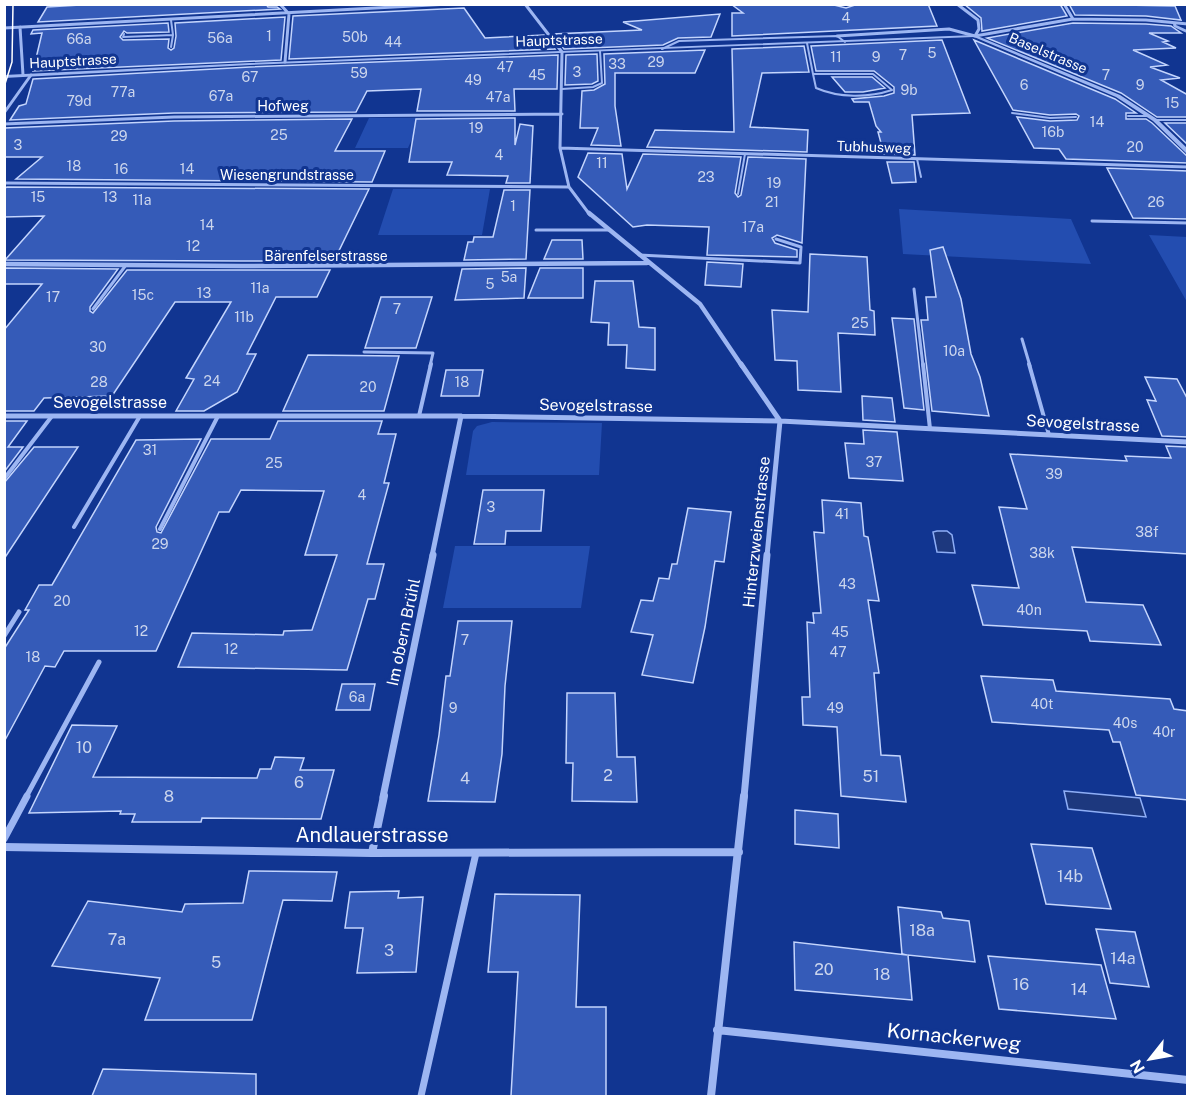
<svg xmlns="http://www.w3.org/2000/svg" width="1192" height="1101" viewBox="0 0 1192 1101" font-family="'Public Sans',sans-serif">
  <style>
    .green { fill: #234db0 }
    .water { fill: #1d387e; stroke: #8eaef6; stroke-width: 1.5 }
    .building { fill: #355bb8; stroke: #c4d5fd; stroke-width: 1.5 }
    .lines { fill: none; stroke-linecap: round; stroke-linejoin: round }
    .service-far4 { stroke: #9db6f2; stroke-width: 2 }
    .service-far3 { stroke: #9db6f2; stroke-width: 3 }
    .service-far2 { stroke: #9db6f2; stroke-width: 4 }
    .service-far1 { stroke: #9db6f2; stroke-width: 5 }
    .service { stroke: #9db6f2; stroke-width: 7 }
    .minor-far4 { stroke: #9db6f2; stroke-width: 3 }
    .minor-far3 { stroke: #9db6f2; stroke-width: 4.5 }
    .minor-far2 { stroke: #9db6f2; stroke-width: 5 }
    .minor-far1 { stroke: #9db6f2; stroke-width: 7 }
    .minor { stroke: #9db6f2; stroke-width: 8 }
    .tertiary { fill: #9db6f2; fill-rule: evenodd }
    .tram { stroke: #fff; stroke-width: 1.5 }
    .labels { text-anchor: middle; stroke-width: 6; stroke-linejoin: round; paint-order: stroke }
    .number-label { font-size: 14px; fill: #ccd6ed }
    .far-street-label { font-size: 14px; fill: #fff; stroke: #113591 }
    .street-label { font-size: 16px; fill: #fff; stroke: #113591 }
    .near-number-label { font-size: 16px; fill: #ccd6ed }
    .near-street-label { font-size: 20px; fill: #fff; stroke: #113591 }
  </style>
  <rect width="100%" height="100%" fill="#113591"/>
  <!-- green -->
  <path class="green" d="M369 118H421L408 148H355Z
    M393 189H490L482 235H378Z
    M899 209 1071 219 1091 264 903 254Z
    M1149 235 1187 237V302Z
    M492 422 602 423 599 475H466L473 431 477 426Z
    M455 546H590L581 608H443Z"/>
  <!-- water -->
  <path class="water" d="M937 531H947L952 535 955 553 937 552 933 532Z
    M1064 791 1140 798 1146 817 1068 809Z"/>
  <!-- building -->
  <path class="building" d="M97 4H266L268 7H277L280 9 38 22 47 7Z
    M731 4H830L846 8 858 4H928L937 26 732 36V13H743Z
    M964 4H1060L1067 16 982 31 981 18Z
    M1069 4 1175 6 1181 20 1146 16 1075 15Z
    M464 8 485 38 544 35 555 49 289 59 293 16Z
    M720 14 711 37 678 38 663 45 564 49 553 34 642 30 623 22Z
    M285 17 281 60 33 71 42 33 31 34 33 30 168 23 169 32 127 33 124 31 120 37 123 40 169 39 168 48 171 50 174 48 176 36 175 23Z
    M1073 23 1146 24 1171 26 1181 33H1149L1168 41 1163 42 1176 48 1133 50 1167 65 1150 67 1180 78 1161 80 1188 95V117H1157L1121 93 987 38Z
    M942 40 970 113 912 115 915 155 884 154 878 132H881L876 126 869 102H854L852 99 884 96 894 93V87L874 71H816L811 46Z
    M974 40 1115 99 1136 113H1126V119H1146L1152 123 1188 157V163L1066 159 1059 149 1034 148 1017 117 1050 121 1077 120 1079 116 1076 114 1050 115 1013 110Z
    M804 46 809 72 762 73 750 127 808 130 807 152 647 147 655 130 734 132 732 49Z
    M705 50 695 73H615V106L621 146 591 145 598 128H580L582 91 594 90 605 84 604 54Z
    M597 54 598 81 592 84 565 85 566 55Z
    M558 55 557 89H514L515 111H417L421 89 367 91 356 112 174 113 10 120 19 106 26 104 33 79 250 67Z
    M832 77H872L885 88 863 92H845Z
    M515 118V145L520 124 533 126 530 183H506L508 176 447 175 452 162H409L416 119Z
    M352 119 335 151H385L372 182 16 179 42 157H4L5 128 174 121Z
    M1165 123H1188V145Z
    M588 153 622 154 627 189 643 154 741 157 735 193 738 197 741 195 748 157 806 159 802 243 777 235 772 238 775 243 797 250V257L707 255 709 227 647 225 633 227 578 177Z
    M887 162H914L916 182 892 183Z
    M1107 168 1188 171V219L1133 218Z
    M7 187 369 189 334 261H241L5 260 44 216 4 217V189Z
    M504 190H530L526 259 464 260 468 242H473L474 237H493Z
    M552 240H582L583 259H544Z
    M943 247 961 299 971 354 980 377 989 416 932 411 921 320H928L926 297H936L930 250Z
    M810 254 867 257 870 310 874 311 875 335 838 333 841 392 798 390 797 361 775 360 772 310 808 312Z
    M707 262 743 264 741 287 705 285Z
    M4 268 118 269 90 307V311L93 313 127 270H330L317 297H276L247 354H256L237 392 204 411H176L194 379 186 378 231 302H175L112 396 44 398 34 411H4V330L42 284H4Z
    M526 268 524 298 455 300 462 269Z
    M540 268H583V298H528Z
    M595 281H633L639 327 655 328V370L626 368 627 345H608L609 323 591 322Z
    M381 297H432L416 348H365Z
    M892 318 914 319 924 410 904 408Z
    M308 355 399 356 384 411H283Z
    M446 370H483L479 396H441Z
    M1145 377 1177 379 1188 400V437L1162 436 1147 400 1156 401Z
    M862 396 892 398 895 422 863 420Z
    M4 421H27L8 447H23L4 472Z
    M278 421H382L378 434H396L384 483H389L367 564H384L375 599H368L347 670 178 667 192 633 283 635 284 631 312 630 337 555H305L324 491 241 490 229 512H219L156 651H64L55 667 45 666 4 742V649L29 610H25L39 585H52L136 440 201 439 156 527 157 532 161 533 211 439H270Z
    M863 430 897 432 903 481 849 478 845 443 864 444Z
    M1166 446 1188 447V554L1072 547 1086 602 1143 605 1161 645 1090 641 1087 631 983 625 972 585 1019 588 999 507 1027 509 1010 454 1127 461 1125 456 1171 458Z
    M34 447H78L4 559V483Z
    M483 490H544L541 531H506L505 544H474Z
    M822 500 861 503 864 536 868 537 879 601 868 600 879 673H874L881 755 900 756 906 802 841 796 837 727 803 725 802 697H810L807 622 814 623 813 613H821L814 532 824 533Z
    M688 508 731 512 724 562 715 561 705 627 693 683 642 675 653 635 631 632 641 600 653 601 659 578 669 579 672 564H677Z
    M458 621H512L505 686 502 754 495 802 428 801 439 735 446 676H450Z
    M981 676 1053 680 1056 691 1170 699 1174 709 1188 711V800L1136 795 1120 742H1113L1109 730 992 722Z
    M342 684H375L370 710H336Z
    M567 693H615L617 757H635L637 802 572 801 573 763H566Z
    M72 725 117 726 93 777 257 778 260 769H271L275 757 304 758 300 770H334L321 819 202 818 201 822H132L135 814H120L121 811 29 813Z
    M795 810 838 814 839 848 795 844Z
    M1031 844 1092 848 1111 909 1046 904Z
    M249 871 337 872 332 901 283 900 252 1020H145L160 978 52 966 88 901 182 912 185 904 243 903Z
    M399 891 398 898 423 897 416 972 357 973 363 928H345L350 892Z
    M495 894 580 895 576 1007H606V1096H511L518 972H488Z
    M898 907 941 912 943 918 969 921 975 962 908 955 912 1000 795 990 794 942 907 955 902 954Z
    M1096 929 1135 932 1149 987 1110 983Z
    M988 956 1101 965 1116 1019 999 1009Z
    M103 1069 256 1074V1096H92Z"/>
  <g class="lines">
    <!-- service-far4 -->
    <path class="service-far4" d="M171 20 173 35 171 47
      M124 34 123 37 173 35
      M807 43 813 74
      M662 49 679 41 837 36 845 42
      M813 74H873L892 90C868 98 839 98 816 88Z
      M562 89 593 87 602 83 600 51
      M1012 113 1050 118 1076 117
      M1128 116H1148
      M1155 120H1188
      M917 159 921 177
      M738 194 745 154"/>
    <!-- service-far3 -->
    <path class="service-far3" d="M1092 221 1188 223
      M536 230H608
      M639 255 800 263 801 247 776 239
      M914 289 923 366
      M93 309 126 265
      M1022 339 1030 366
      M364 352 433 353 430 366"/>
    <!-- service-far2 -->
    <path class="service-far2" d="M923 364 930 429
      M1029 364 1049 435
      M419 416 431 364
      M4 479 52 416
      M74 527 140 416
      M160 529 218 416"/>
    <!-- service-far1 -->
    <path class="service-far1" d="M4 636 19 612
      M26 797 99 662"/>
    <!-- service -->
    <path class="service" d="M4 839 27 796
      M421 1096 476 853"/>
    <!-- minor-far4 -->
    <path class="minor-far4" d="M280 4 289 14 285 62
      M525 4 562 52 560 148 569 187 590 215
      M957 4 978 20 979 29 975 36
      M1064 4 1073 19
      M1174 23 1175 26 1188 32
      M20 27 23 75
      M4 28 450 4
      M837 36 949 29 975 36
      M975 36 1073 19 1146 20 1188 24
      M4 113 31 75
      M4 124 174 117 562 114
      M560 148 1188 167
      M4 183 569 187"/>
    <!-- minor-far3 -->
    <path class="minor-far3" d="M589 213 700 304 742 366
      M4 264 241 266 647 263"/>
    <!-- minor-far2 -->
    <path class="minor-far2" d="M741 364 780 421 767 556
      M4 416H461L780 421 1188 442
      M432 556 461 416"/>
    <!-- minor-far1 -->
    <path class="minor-far1" d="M383 797 433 555
      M744 797 767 555"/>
    <!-- minor -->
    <path class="minor" d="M4 847 372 853 739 852
      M372 853 384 796
      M717 1030 1188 1080
      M711 1096 744 796"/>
    <!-- tertiary -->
    <path class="tertiary" d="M975 35 1120 95 1157 119 1188 149V155L1153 121 1116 97 974 37 250 65 4 78V75L250 63Z"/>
    <!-- tram -->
    <path class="tram" d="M4 87 12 62 13 4"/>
  </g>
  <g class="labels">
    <!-- number labels -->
    <g class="number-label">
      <text x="846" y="23">4</text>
      <text x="269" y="41">1</text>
      <text x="355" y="42">50b</text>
      <text x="220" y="43">56a</text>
      <text x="79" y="44">66a</text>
      <text x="393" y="47">44</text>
      <text x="932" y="58">5</text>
      <text x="903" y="60">7</text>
      <text x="836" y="62">11</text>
      <text x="876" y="62">9</text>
      <text x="656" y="67">29</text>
      <text x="617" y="69">33</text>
      <text x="505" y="72">47</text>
      <text x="577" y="77">3</text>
      <text x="359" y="78">59</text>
      <text x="537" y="80">45</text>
      <text x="1106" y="80">7</text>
      <text x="250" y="82">67</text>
      <text x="473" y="85">49</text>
      <text x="1024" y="90">6</text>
      <text x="1140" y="90">9</text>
      <text x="909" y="95">9b</text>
      <text x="123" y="97">77a</text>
      <text x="221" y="101">67a</text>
      <text x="498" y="102">47a</text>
      <text x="79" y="106">79d</text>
      <text x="1172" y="108">15</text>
      <text x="1097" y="127">14</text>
      <text x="476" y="133">19</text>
      <text x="1053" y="137">16b</text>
      <text x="279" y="140">25</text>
      <text x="119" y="141">29</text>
      <text x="18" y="150">3</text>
      <text x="1135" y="152">20</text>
      <text x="499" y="160">4</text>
      <text x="602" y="168">11</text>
      <text x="74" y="171">18</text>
      <text x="121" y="174">16</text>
      <text x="187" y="174">14</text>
      <text x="706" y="182">23</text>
      <text x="774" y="188">19</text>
      <text x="38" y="202">15</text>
      <text x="110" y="202">13</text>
      <text x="142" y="205">11a</text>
      <text x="772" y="207">21</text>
      <text x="1156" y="207">26</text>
      <text x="513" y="211">1</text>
      <text x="207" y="230">14</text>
      <text x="753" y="232">17a</text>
      <text x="193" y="251">12</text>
      <text x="509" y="282">5a</text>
      <text x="490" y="289">5</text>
      <text x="260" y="293">11a</text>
      <text x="204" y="298">13</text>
      <text x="143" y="300">15c</text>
      <text x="53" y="302">17</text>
      <text x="397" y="314">7</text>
      <text x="244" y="322">11b</text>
      <text x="860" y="328">25</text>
      <text x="98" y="352">30</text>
      <text x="954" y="356">10a</text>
      <text x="212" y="386">24</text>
      <text x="99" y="387">28</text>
      <text x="462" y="387">18</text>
      <text x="368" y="392">20</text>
      <text x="150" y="455">31</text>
      <text x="874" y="467">37</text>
      <text x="274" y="468">25</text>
      <text x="1054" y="479">39</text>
      <text x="362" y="500">4</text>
      <text x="491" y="512">3</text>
      <text x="842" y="519">41</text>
      <text x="1147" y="537">38f</text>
      <text x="160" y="549">29</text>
      <text x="1042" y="558">38k</text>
      <text x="847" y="589">43</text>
      <text x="62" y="606">20</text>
      <text x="1029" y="615">40n</text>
      <text x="141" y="636">12</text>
      <text x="840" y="637">45</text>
      <text x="465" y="645">7</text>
      <text x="231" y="654">12</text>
      <text x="838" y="657">47</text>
      <text x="33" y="662">18</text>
      <text x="357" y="702">6a</text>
      <text x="1042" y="709">40t</text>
      <text x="453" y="713">9</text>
      <text x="835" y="713">49</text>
      <text x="1125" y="728">40s</text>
      <text x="1164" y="737">40r</text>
    </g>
    <!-- far-street labels -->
    <g class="far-street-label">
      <text transform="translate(559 40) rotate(-2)" y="5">Hauptstrasse</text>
      <text transform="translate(1048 53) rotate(23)" y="5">Baselstrasse</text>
      <text transform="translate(73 61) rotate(-3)" y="5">Hauptstrasse</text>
      <text x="283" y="111">Hofweg</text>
      <text transform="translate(874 147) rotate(2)" y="5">Tubhusweg</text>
      <text x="287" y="180">Wiesengrundstrasse</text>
      <text x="326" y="261">Bärenfelserstrasse</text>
    </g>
    <!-- street labels -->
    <g class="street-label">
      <text x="110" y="408">Sevogelstrasse</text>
      <text transform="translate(596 405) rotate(1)" y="6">Sevogelstrasse</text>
      <text transform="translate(1083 423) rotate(3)" y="6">Sevogelstrasse</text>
      <text transform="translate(756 532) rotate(-84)" y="6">Hinterzweienstrasse</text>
      <text transform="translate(403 632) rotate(-78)" y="6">Im obern Brühl</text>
    </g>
    <!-- near-number labels -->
    <g class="near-number-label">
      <text x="84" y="753">10</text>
      <text x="608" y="781">2</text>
      <text x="871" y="782">51</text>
      <text x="465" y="784">4</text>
      <text x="299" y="788">6</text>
      <text x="169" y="802">8</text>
      <text x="1070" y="882">14b</text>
      <text x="922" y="936">18a</text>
      <text x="117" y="945">7a</text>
      <text x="389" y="956">3</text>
      <text x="1123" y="964">14a</text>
      <text x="216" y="968">5</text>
      <text x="824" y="975">20</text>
      <text x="882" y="980">18</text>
      <text x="1021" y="990">16</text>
      <text x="1079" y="995">14</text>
    </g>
    <!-- near-street labels -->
    <g class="near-street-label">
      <text x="372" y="842">Andlauerstrasse</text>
      <text transform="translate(954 1037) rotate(6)" y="7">Kornackerweg</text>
    </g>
  </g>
  <!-- border -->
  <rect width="1192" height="1101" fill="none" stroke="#ffffff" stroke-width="12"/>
  <!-- north arrow -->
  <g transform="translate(1150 1059) rotate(239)" stroke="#113591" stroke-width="4.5" paint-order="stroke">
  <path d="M0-4.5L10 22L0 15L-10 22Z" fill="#ffffff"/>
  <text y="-9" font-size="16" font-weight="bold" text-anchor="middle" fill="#ffffff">N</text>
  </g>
</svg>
